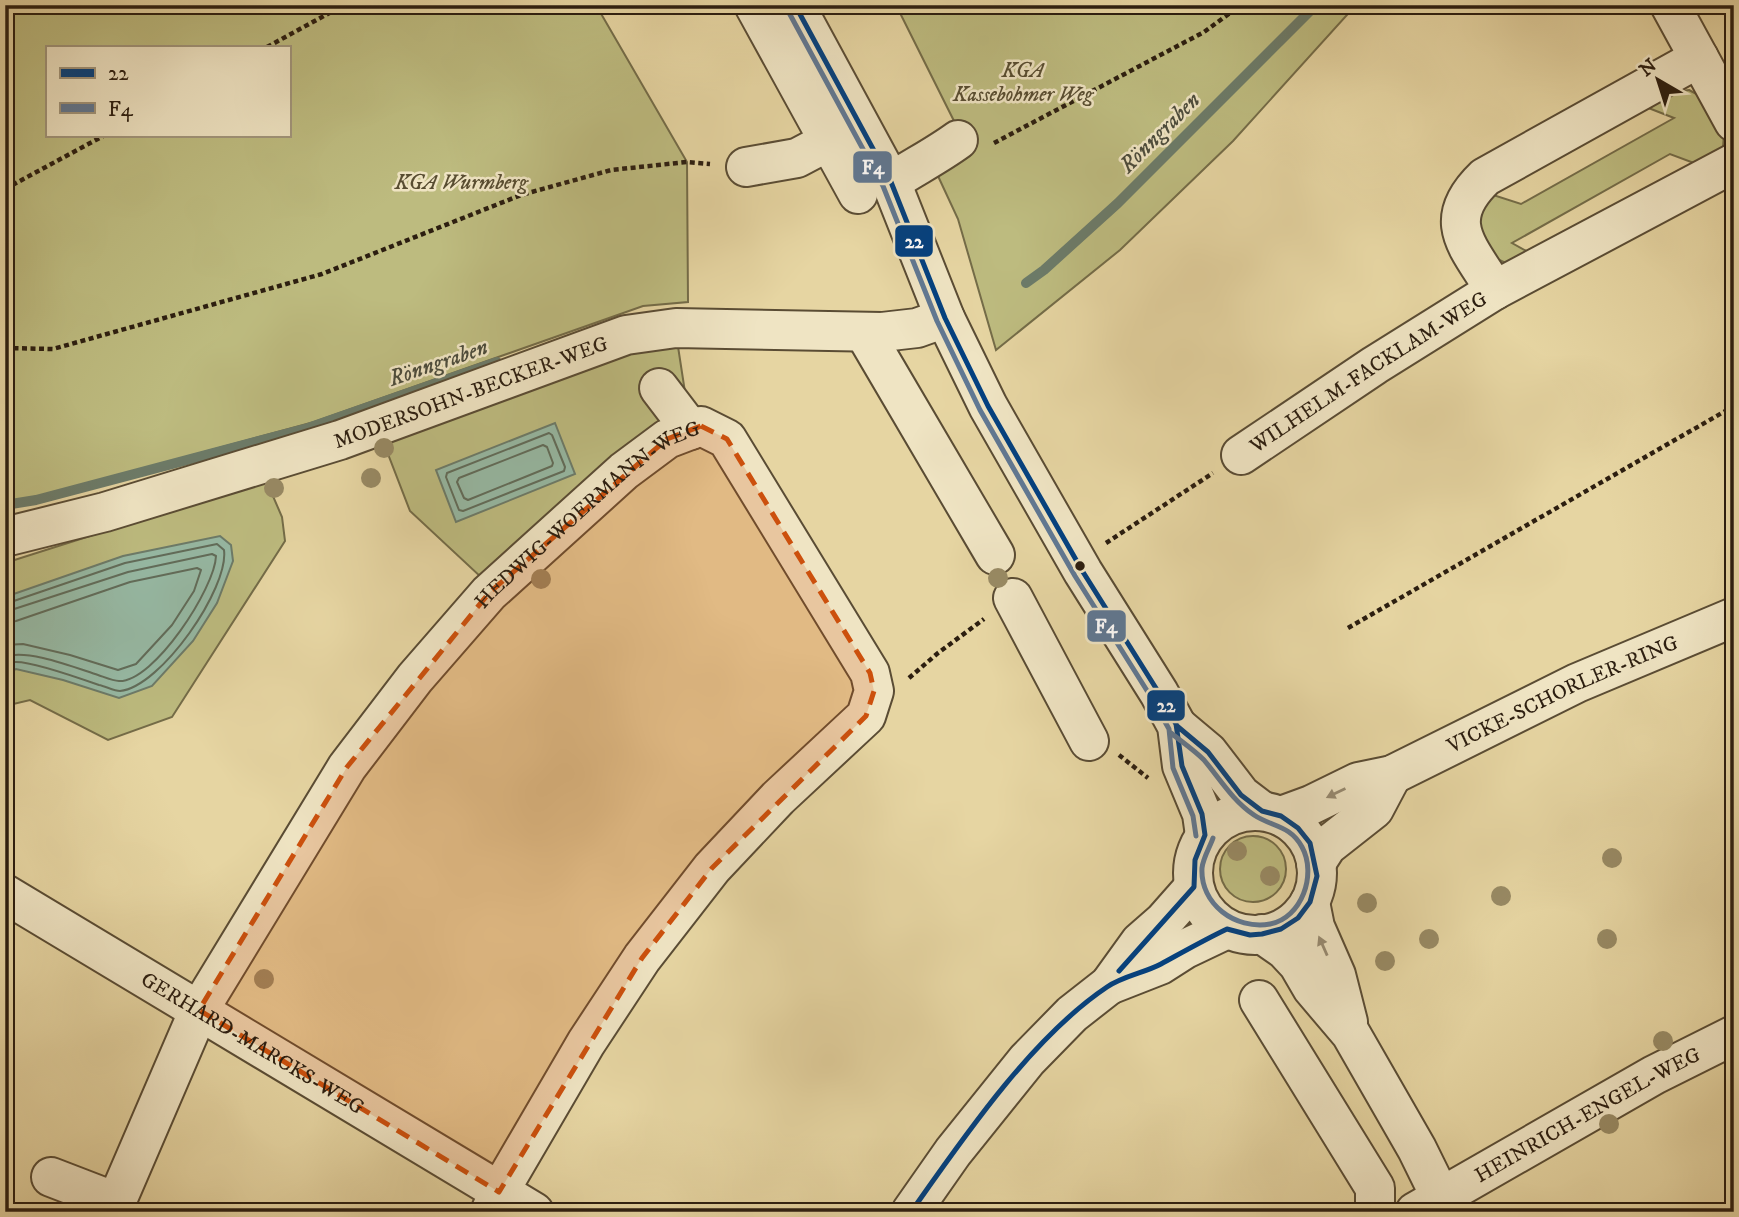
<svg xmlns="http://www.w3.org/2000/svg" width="1739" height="1217" viewBox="0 0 1739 1217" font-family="'IM FELL DW Pica',serif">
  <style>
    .green { fill: #bdbb7f; stroke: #746c48; stroke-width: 2; fill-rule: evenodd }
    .water { fill: #96b9a4; stroke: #6c7b69; stroke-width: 2 }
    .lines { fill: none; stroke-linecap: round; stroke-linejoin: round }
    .shore { stroke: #616c5a; stroke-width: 2 }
    .stream { stroke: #6c7b69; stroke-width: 10 }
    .minor-casing { stroke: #5a4c34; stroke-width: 42 }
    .path { stroke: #2c1e10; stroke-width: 4.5; stroke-dasharray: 5 3.5; stroke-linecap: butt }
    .minor { stroke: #efe4c3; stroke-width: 38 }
    .bus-1-casing { stroke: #efe4c3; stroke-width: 10 }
    .bus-2-casing { stroke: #efe4c3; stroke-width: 10 }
    .bus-1 { stroke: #024080; stroke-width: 5 }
    .bus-2 { stroke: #607893; stroke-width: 5 }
    .tree { fill: #988a64 }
    .oneway { fill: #978b72 }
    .marked { fill: #cc500d; fill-opacity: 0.2; stroke: #cc500d; stroke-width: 5; stroke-dasharray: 14 9; stroke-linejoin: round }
    .bus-dot { fill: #2c1e10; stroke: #efe4c3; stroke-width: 2.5 }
    .labels { text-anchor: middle; stroke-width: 5; stroke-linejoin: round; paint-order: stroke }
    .park-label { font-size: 21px; font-style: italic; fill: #584d31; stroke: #efe4c3 }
    .street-label { font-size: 21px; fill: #2c1e10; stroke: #efe4c3 }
    .water-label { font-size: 23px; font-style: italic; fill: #4c4c3c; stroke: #efe4c3 }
    .line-badge { stroke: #efe4c3; stroke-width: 2.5 }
    .badge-label { font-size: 19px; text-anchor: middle; font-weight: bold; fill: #fff }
  </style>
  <rect width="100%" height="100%" fill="#e6d5a2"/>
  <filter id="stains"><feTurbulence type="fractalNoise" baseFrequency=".00286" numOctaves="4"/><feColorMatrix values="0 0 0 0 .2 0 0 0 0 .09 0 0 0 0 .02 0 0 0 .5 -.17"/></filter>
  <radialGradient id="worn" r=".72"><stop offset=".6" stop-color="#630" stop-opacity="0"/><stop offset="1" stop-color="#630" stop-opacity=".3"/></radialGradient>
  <!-- green -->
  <path class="green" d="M5 5H596L687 162 688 302 643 306 314 422 36 498 5 502ZM289 47V135H47V47Z
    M896 5H1356L1233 141 1120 250 996 350 958 219 938 176 971 155Z
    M1689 90 1704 98 1724 134 1723 148 1702 166 1670 154 1512 243 1537 257 1512 266 1489 255 1471 228 1487 193 1521 204 1674 118 1646 107 1673 92Z
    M677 340 687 405 483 579 410 511 383 441 643 345Z
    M266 480 282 517 285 541 172 717 108 740 30 700 5 706V563Z
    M1220 869a33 33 0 1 1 66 0a33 33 0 1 1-66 0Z"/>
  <!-- water -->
  <path class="water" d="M555 423 575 474 456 522 436 470Z
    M220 536 231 545 233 561 217 603 193 641 152 686 119 698 63 680 16 669 5 674V597L123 556Z"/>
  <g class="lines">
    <!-- shore -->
    <path class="shore" d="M549 433 552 435 565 467 564 471 463 511 459 510 446 477 447 473Z
      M543 445 547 447 553 463 552 466 468 500 464 498 457 482 459 478Z
      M5 604 125 563 217 544 224 550C229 588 161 687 120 691 114 691 105 686 99 685 82 679 31 661 15 662 14 662 7 666 5 666
      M5 612 128 572 212 554 216 556C215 588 154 682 119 681 113 681 104 677 98 675 76 668 26 648 5 657
      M5 623 16 621 130 582 197 568 201 570 194 591 172 625 136 664 118 670 70 655 23 644 5 645"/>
    <!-- stream -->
    <path class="stream" d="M1026 283 1044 270 1118 203 1316 5
      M5 505 36 500 308 428 497 362"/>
    <!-- minor casing -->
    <g class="minor-casing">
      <g id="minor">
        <path d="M754 5 858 194"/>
        <path d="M795 5 891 182 945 318 988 406 1083 572 1159 693 1177 726 1182 766 1202 814 1205 835"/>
        <path d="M1670 5 1734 122"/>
        <path d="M746 167 797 158 852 129"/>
        <path d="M891 182C914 167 936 156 958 140"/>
        <path d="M1495 290C1468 246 1439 221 1485 177L1699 58"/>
        <path d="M864 332 995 555"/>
        <path d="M659 388 691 430"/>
        <path id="s1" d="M1241 455 1375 365 1495 290 1734 163"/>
        <path id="s2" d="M5 537 105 512 340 440 626 335 676 328 882 332 917 328 945 318"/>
        <path d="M1013 598 1089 741"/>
        <path d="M1177 726 1208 752 1241 795 1262 811"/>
        <circle cx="1255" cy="873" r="62"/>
        <path id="s3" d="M1281 816 1311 805 1358 782 1392 775 1577 683 1734 617"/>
        <path d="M1316 863 1327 846 1374 809 1392 775"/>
        <path id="s4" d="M5 894 534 1212"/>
        <path d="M1310 902 1315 927 1336 975 1348 1022"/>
        <path d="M1262 934 1285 950 1298 964 1312 988 1351 1034 1417 1149 1448 1212"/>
        <path d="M1109 985 1160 965 1185 949 1227 929"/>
        <path d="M1259 1000 1375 1188V1212"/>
        <path d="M51 1177 116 1202"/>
        <path id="s5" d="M112 1212 199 1010 347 767 415 678 489 593 624 471 667 439 701 426 727 439 870 673 874 691 866 716 778 798 712 868 642 958 586 1043 499 1192 490 1212"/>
        <path d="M911 1212 953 1152 1027 1060 1072 1014 1109 985 1140 942 1164 921 1194 887"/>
        <path id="s6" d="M1415 1212 1654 1075 1734 1035"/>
      </g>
    </g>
    <!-- path -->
    <path class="path" d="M267 47 344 5
      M994 143 1204 32 1241 5
      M5 189 105 135
      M5 348 53 349 322 274 521 195 611 170 687 162 710 164
      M1106 543 1213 473
      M1348 628 1734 406
      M909 678 938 653 984 619
      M1119 755 1148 778"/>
    <!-- minor -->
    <use href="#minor" class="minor"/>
    <!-- bus-1 casing -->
    <g class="bus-1-casing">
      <path id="bus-1" d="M795 5 891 182 945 318 988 406 1083 572 1159 693 1177 726 1208 752 1241 795 1262 811 1281 816 1298 828 1310 843 1317 876 1310 902 1298 918 1281 929 1262 934 1250 935 1227 929C1204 940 1183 952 1161 964 1144 973 1123 976 1107 987 1032 1037 963 1138 911 1212
        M1119 971 1194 887 1195 860 1205 835 1202 814 1182 766 1176 724"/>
    </g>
    <!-- bus-2 casing -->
    <g class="bus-2-casing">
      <path id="bus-2" d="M787 9 883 186 937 321 980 410 1075 576 1151 697 1169 729 1173 768 1193 816 1196 836
        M1171 733C1182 742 1194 750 1204 760 1220 779 1233 801 1254 815 1272 827 1290 825 1302 847 1317 874 1302 918 1270 924 1235 930 1200 904 1202 868 1203 858 1210 847 1213 838"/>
    </g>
    <!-- bus-1 -->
    <use href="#bus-1" class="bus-1"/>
    <!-- bus-2 -->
    <use href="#bus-2" class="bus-2"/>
  </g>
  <!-- trees -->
  <g class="tree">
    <circle cx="384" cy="448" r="10"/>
    <circle cx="371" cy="478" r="10"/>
    <circle cx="274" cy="488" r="10"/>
    <circle cx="998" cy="578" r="10"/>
    <circle cx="541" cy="579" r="10"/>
    <circle cx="1237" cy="851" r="10"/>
    <circle cx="1612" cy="858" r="10"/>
    <circle cx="1270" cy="876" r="10"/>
    <circle cx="1501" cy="896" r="10"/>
    <circle cx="1367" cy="903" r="10"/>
    <circle cx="1429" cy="939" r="10"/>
    <circle cx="1607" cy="939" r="10"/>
    <circle cx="1385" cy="961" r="10"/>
    <circle cx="264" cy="979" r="10"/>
    <circle cx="1663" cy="1041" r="10"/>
    <circle cx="1609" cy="1124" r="10"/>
  </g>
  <!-- one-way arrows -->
  <defs><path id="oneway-solid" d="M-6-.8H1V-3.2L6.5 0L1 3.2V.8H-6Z" transform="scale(1.75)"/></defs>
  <g class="oneway">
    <use href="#oneway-solid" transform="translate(1336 793) rotate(154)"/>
    <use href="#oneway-solid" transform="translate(1323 946) rotate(-114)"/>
  </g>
  <!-- marked area -->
  <path class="marked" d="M701 426 727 439 870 673 874 691 866 716 712 868 642 958 499 1192 199 1010 347 767 489 593 667 439Z"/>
  <!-- markers -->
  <circle class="bus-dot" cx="1080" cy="566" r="6"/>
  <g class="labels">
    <!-- park labels -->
    <g class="park-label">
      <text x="1023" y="77">KGA<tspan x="1023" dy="24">Kassebohmer Weg</tspan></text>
      <text x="461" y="189">KGA Wurmberg</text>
    </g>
    <!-- street labels -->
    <g class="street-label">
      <text dy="7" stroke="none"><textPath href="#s1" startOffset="152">WILHELM-FACKLAM-WEG</textPath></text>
      <text dy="7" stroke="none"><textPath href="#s2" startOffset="488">MODERSOHN-BECKER-WEG</textPath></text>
      <text dy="7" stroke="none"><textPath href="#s5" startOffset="856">HEDWIG-WOERMANN-WEG</textPath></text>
      <text dy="7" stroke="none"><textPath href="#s3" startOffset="308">VICKE-SCHORLER-RING</textPath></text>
      <text dy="7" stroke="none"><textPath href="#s4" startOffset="289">GERHARD-MARCKS-WEG</textPath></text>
      <text dy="7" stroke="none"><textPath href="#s6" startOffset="198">HEINRICH-ENGEL-WEG</textPath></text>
    </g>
    <!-- water labels -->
    <g class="water-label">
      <text transform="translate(1159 132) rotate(-45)" y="8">Rönngraben</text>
      <text transform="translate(438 362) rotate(-19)" y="8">Rönngraben</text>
    </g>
  </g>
  <g class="line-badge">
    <rect x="852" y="150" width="41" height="34" rx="7" fill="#607893"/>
    <rect x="894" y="224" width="40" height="34" rx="7" fill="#024080"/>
    <rect x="1086" y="609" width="41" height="34" rx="7" fill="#607893"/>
    <rect x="1146" y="689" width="40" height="33" rx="7" fill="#024080"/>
  </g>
  <g class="badge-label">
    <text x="873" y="174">F4</text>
    <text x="914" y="248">22</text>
    <text x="1106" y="633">F4</text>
    <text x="1166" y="712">22</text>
  </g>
  <!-- margin -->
  <rect width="1739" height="1217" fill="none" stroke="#e6d5a2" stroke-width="28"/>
  <rect x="7" y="7" width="1725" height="1203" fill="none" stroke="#2c1e10" stroke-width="3.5"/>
  <rect x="14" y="14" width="1711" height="1189" fill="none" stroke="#2c1e10" stroke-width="2"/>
  <!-- legend -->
  <rect x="46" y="46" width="245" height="91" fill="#efe4c3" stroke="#a1957b" stroke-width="2"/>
  <rect x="60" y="68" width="35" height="10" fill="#024080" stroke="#a1957b" stroke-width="2"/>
  <text x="108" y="80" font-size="21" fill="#2c1e10">22</text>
  <rect x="60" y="103" width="35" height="10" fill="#607893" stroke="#a1957b" stroke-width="2"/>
  <text x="108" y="116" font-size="21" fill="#2c1e10">F4</text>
  <!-- north arrow -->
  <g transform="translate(1658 80) rotate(321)" stroke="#efe4c3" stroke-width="5" paint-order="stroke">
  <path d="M0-5L12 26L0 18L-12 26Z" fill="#2c1e10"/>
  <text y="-10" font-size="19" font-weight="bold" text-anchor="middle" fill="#2c1e10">N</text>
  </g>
  <rect width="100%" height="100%" filter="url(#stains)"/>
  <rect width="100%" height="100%" fill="url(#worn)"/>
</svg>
